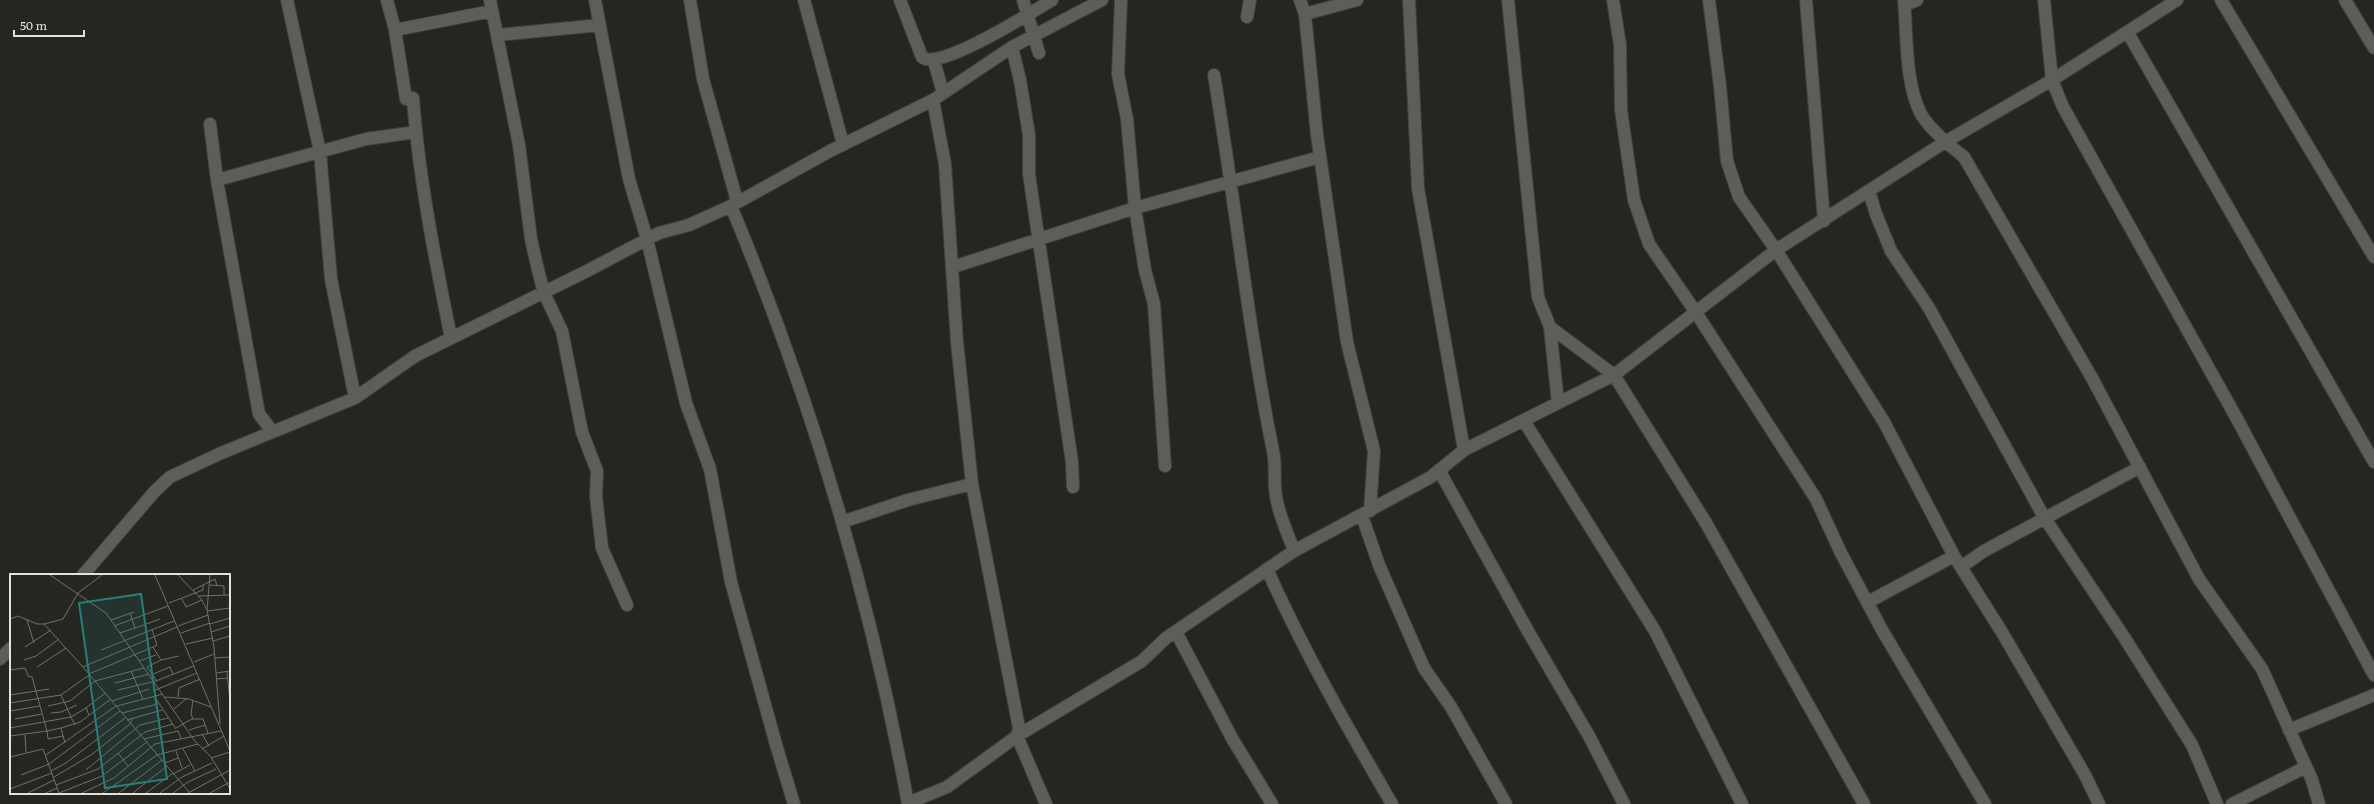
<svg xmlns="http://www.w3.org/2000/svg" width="2374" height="804" viewBox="0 0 2374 804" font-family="Literata,serif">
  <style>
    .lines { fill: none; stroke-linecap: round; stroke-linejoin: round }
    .minor-casing { stroke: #41423d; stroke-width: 14 }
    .minor { stroke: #5d5e58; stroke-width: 12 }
    .inset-road { fill: none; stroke: #70716c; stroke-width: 1 }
    .view { fill: #248179; fill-opacity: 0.15; stroke: #248179; stroke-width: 2 }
    .inset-edge { fill: none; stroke: #e1e2de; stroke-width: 2 }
  </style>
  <rect width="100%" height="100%" fill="#252620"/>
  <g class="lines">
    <!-- minor casing -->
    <g class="minor-casing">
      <path id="minor" d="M287 0 320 152 331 279 355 398
        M387 0 395 30 406 99
        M490 0 519 145 531 239 538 270 544 293 562 331 582 432 597 471 596 497 602 548 627 605
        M595 0 629 179 647 239 686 403 710 469 731 582 777 748 794 804
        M690 0 703 79 737 201 731 206C811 398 871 599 908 804
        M804 0 843 144
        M900 0 922 57C938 72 1032 12 1052 0
        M1023 0 1039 53 1027 14
        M1121 0 1118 74 1127 119 1135 208 1145 270 1154 304 1165 466
        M1300 0 1305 14 1317 135 1347 342 1374 451 1370 511
        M1409 0 1418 188 1464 450
        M1508 0 1538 297 1550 327 1558 403
        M1613 0 1620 45 1621 110 1634 200 1649 244 1695 311 1816 499 1841 553 1882 630 1985 804
        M1709 0 1720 86 1727 161 1739 197 1776 250 1884 422 1954 556 2003 634 2085 775 2099 804
        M1806 0 1824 221
        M1904 0C1907 34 1905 81 1920 112 1928 128 1950 146 1964 157L2092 378 2199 579 2262 669 2312 780 2319 804
        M2044 0 2052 80 2063 107 2236 417 2374 675
        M2221 0 2374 257
        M2345 0 2374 48
        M1905 5 1917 0
        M1305 14 1357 0
        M1247 17 1250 0
        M395 30 492 11
        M2128 33 2374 462
        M497 35 600 25
        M1012 47 1020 80 1029 135V174L1036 222 1072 462 1073 487
        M934 61 943 93
        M1214 75C1235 200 1248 327 1273 451 1276 464 1274 475 1275 487 1276 509 1287 531 1294 551
        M413 98C419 179 435 259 451 338
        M933 100 945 164 957 342 972 484 1019 728 1017 736 1046 804
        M210 124 217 180 259 414 272 431
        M217 180 366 139 416 132
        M1869 191 1876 214 1891 251 1929 308 2044 517 2124 637 2192 745 2217 804
        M953 267 1135 208 1320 157
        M1550 327 1614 375 1706 523 1864 804
        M1524 421 1655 631 1742 804
        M1439 470 1529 633 1589 736 1624 804
        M1362 516 1379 565 1424 668 1451 707 1506 804
        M842 522 908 500 972 484
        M1961 567 1984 551 2140 467
        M1267 569C1304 652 1346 725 1392 804
        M83 575 155 491 170 477 219 454 355 398 415 356 587 271 659 233 689 225 731 206 830 151 933 100 1012 47 1102 0
        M1868 602 1954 556
        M1176 632 1233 740 1272 804
        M0 659 11 648
        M2289 730 2374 695
        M908 803 947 787 1017 736 1142 661 1166 638 1294 551 1431 477 1464 450 1614 375 1776 250 1945 142 2052 80 2177 0
        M2232 804 2306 767"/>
    </g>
    <!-- minor -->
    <use href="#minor" class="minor"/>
  </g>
  <!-- overview -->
  <g transform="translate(10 574)">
    <rect width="220" height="220" fill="#252620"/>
    <path class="inset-road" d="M40 1 96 39 184 166 201 183 220 215M145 1 220 177M168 1 192 26 197 36 204 73 210 150M200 11 214 12V21M183 16 205 5 207 12M189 22 220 21M172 25 176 33 192 26M159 29 193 16V11M197 36 200 1M197 37 220 34M120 39 125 54M0 45 8 42 27 50H34L53 45 68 19 92 1M17 46 24 69M101 46 124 38M34 50 73 93M200 50 220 44M104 52 158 32M168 52 198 41M128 53 150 45M167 53 73 93 179 218M142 56 147 71 143 73 151 86 137 93 147 107M201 58 220 52M110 59 128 53M171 59 200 49M203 67 220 62M176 70 203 64M15 73 41 56M91 76 164 47M205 84 220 83M14 86 26 82 49 65M151 86 169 82M129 87 146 81M184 88 204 80M27 93 56 74M0 96 15 94 18 102 22 103 37 157 51 154M121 97 133 125M217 98 220 127M206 99 220 97M79 100 143 73M79 101 51 121 61 143 76 134 79 141M141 101 160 93 163 100M206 105 218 104M105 109 139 100M108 116 146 107 184 92M143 117 187 99M0 121 39 115M144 122 166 155M155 123 179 125 201 133M168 123 169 114 190 105M102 127 139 115M0 129 51 121M38 132 60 127 85 107 134 94M107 132 153 120M76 134 95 119M164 135 177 124M0 137 30 132M41 139 51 138 67 131M112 139 148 130M5 145 32 140M183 145 181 140 183 126M117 146 152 136M0 154 61 143 65 151M166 154 182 145H193L198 159M179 156 195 151M192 160 199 172M15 161 16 178M0 162 37 157 38 165 53 162M134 165 168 157 171 164M55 169 51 154 70 148 101 125M173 175 185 197M192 175 214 162M166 177 172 194M108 179 118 192M36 181 106 132M0 183 33 175 49 219M201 184 220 178M155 189 168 184M76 196 130 151 158 144M41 197 56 189 115 144M163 200 180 191M11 201 39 190 110 137M44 203 81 181 120 150 123 144M46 211 88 195 135 158 163 150M0 215 42 199M18 219 44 206M36 219 47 214M49 219 92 202 137 168M72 219 104 204 145 170 211 157M93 219 147 181 188 170M109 219 152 186M123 219 157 192M136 219 163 199M150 219 172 203 202 189M163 219 178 208 206 195M178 219 220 196M200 219 220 208"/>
    <path class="view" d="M131 20 157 205 95 214 69 29Z"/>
    <rect width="220" height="220" class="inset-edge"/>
  </g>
  <!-- scale -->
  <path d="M14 30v6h70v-6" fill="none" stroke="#e1e2de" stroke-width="2"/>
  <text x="20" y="30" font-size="12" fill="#e1e2de" stroke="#252620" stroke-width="3" paint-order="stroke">50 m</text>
</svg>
